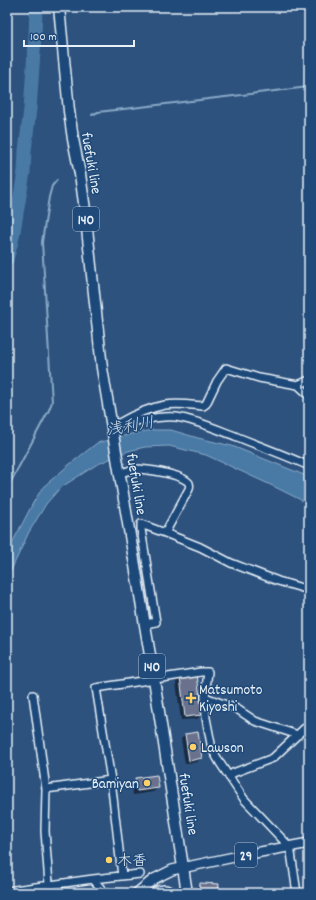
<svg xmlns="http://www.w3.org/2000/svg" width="316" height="900" viewBox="0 0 316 900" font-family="Dekko,'Klee One',sans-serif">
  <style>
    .water { fill: #497aa6; stroke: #89aac7 }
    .shadow { fill: #0007 }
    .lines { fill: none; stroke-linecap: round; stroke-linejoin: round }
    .stream { stroke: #89aac7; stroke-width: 2 }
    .river { stroke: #497aa6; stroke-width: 13 }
    .building { fill: #6a718c; stroke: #e8f1f8 }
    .minor-casing { stroke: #e8f1f8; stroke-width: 10 }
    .major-casing { stroke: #e8f1f8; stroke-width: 12 }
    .highway-casing { stroke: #e8f1f8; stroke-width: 13 }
    .minor { stroke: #1f4a7a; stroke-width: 7 }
    .major { stroke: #1f4a7a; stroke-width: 9 }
    .highway { stroke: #1f4a7a; stroke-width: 10 }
    .poi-dot { fill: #ffd166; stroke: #1f4a7a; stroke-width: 1.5 }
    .labels { text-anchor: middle; stroke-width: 3; stroke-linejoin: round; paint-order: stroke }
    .shield { fill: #1f4a7a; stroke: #acbfd2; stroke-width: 1 }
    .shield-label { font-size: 14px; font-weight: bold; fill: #e8f1f8 }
    .street-label { font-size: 15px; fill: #e8f1f8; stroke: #1f4a7a }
    .poi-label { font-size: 15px; fill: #e8f1f8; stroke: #1f4a7a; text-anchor: start }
    .water-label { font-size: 16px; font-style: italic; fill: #d0dfec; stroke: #1f4a7a }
  </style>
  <rect width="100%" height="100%" fill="#2e527e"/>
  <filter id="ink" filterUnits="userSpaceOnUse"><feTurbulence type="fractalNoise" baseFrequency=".025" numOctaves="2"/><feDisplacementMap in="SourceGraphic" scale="8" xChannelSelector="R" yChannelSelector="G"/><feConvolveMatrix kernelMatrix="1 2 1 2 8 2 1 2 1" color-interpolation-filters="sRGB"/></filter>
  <g filter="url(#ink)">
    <!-- water -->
    <path class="water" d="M152 430H171L198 438 232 446 282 466 309 477V504L275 487 206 455 169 446 145 447 128 451 96 465 60 488 46 504 29 532 7 579V553L33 503 43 487 70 464 97 443 131 434Z"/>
    <!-- shadow -->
    <path class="shadow" d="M180 678 201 715 197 719 181 720 176 682Z
      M197 734 201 758 197 762 185 764 181 739 185 735Z
      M136 779 158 788 153 792 133 795 132 783Z
      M200 884 217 893H197V887Z"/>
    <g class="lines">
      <!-- stream -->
      <path class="stream" d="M7 32V40
        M92 115 98 112 309 87
        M7 489 49 410 52 402 42 242 49 197 52 186 57 180"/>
      <!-- river -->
      <path class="river" d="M7 260 13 237 24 172 25 151 30 109 35 37 36 7"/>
    </g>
    <!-- building -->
    <path class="building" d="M197 674 202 715 185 717 180 677Z
      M198 732 202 758 189 761 185 734Z
      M157 775 159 788 137 791 135 778Z
      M200 883 219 884 218 893H199Z"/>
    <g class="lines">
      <!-- minor casing -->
      <g class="minor-casing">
        <path id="minor" d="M298 385 309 380
          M119 423C133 415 149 408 165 405 178 403 191 405 203 406L206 404 217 381 226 368 259 378 298 385 309 395
          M121 423C139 422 157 415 176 417 196 420 216 429 235 436 259 446 285 455 309 466
          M120 473C125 472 130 470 135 469 146 469 182 474 189 483 190 486 190 486 189 489L165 533
          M145 624 156 622 141 529V524L165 533 200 547 231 563 278 581 309 590
          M33 695 46 789 45 831 49 884
          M205 697 237 709 255 721 298 735
          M229 777 233 773 273 758 309 724
          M46 789 111 780
          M290 846 297 893
          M122 876 111 780 96 688 201 672H208L205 697 206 718 212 749 220 763 244 799 285 842 287 847
          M7 891 93 879
          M106 893 103 891 93 879 140 874
          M149 893C158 890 165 886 174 893"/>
      </g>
      <!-- major casing -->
      <g class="major-casing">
        <path id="major" d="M137 893 154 879 172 870 239 856 309 843"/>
      </g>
      <!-- highway casing -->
      <g class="highway-casing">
        <path id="highway" d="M59 7 69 111 73 139 80 174 85 210 102 368 154 679 187 893"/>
      </g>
      <!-- minor -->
      <use href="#minor" class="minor"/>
      <!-- major -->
      <use href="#major" class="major"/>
      <!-- highway -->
      <use href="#highway" class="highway"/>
    </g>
  </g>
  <!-- markers -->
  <g class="poi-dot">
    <path d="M189 692h4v4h4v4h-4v4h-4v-4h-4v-4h4z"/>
    <circle cx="193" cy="747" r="4"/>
    <circle cx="147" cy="783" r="4"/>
    <circle cx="109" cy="860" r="4"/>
  </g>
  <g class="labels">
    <!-- shield labels -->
    <g class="shield">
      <rect x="73" y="207" width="26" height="24" rx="3"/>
      <rect x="139" y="654" width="26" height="24" rx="3"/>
      <rect x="235" y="843" width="22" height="24" rx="3"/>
    </g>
    <g class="shield-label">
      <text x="86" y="224">140</text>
      <text x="152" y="671">140</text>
      <text x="246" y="860">29</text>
    </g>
    <!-- street labels -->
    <g class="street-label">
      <text transform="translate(92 163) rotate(80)" y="5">fuefuki line</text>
      <text transform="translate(137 484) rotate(80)" y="5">fuefuki line</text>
      <text transform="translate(189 804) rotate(81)" y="5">fuefuki line</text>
    </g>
    <!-- poi labels -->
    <g class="poi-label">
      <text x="199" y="694">Matsumoto<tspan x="199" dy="17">Kiyoshi</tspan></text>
      <text x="201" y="752">Lawson</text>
      <text x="139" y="788" text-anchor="end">Bamiyan</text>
      <text x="117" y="865">木香</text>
    </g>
    <!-- water labels -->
    <g class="water-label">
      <text transform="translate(130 425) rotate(-10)" y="6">浅利川</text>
    </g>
  </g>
  <!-- margin -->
  <rect width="316" height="900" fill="none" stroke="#1f4a7a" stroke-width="24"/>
  <rect x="12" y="12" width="292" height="876" fill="none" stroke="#e8f1f8" stroke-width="1.5" filter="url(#ink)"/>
  <!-- scale -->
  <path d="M24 40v6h110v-6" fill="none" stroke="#e8f1f8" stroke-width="2"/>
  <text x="30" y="40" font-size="12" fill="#e8f1f8" stroke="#1f4a7a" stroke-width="3" paint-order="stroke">100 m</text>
</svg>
